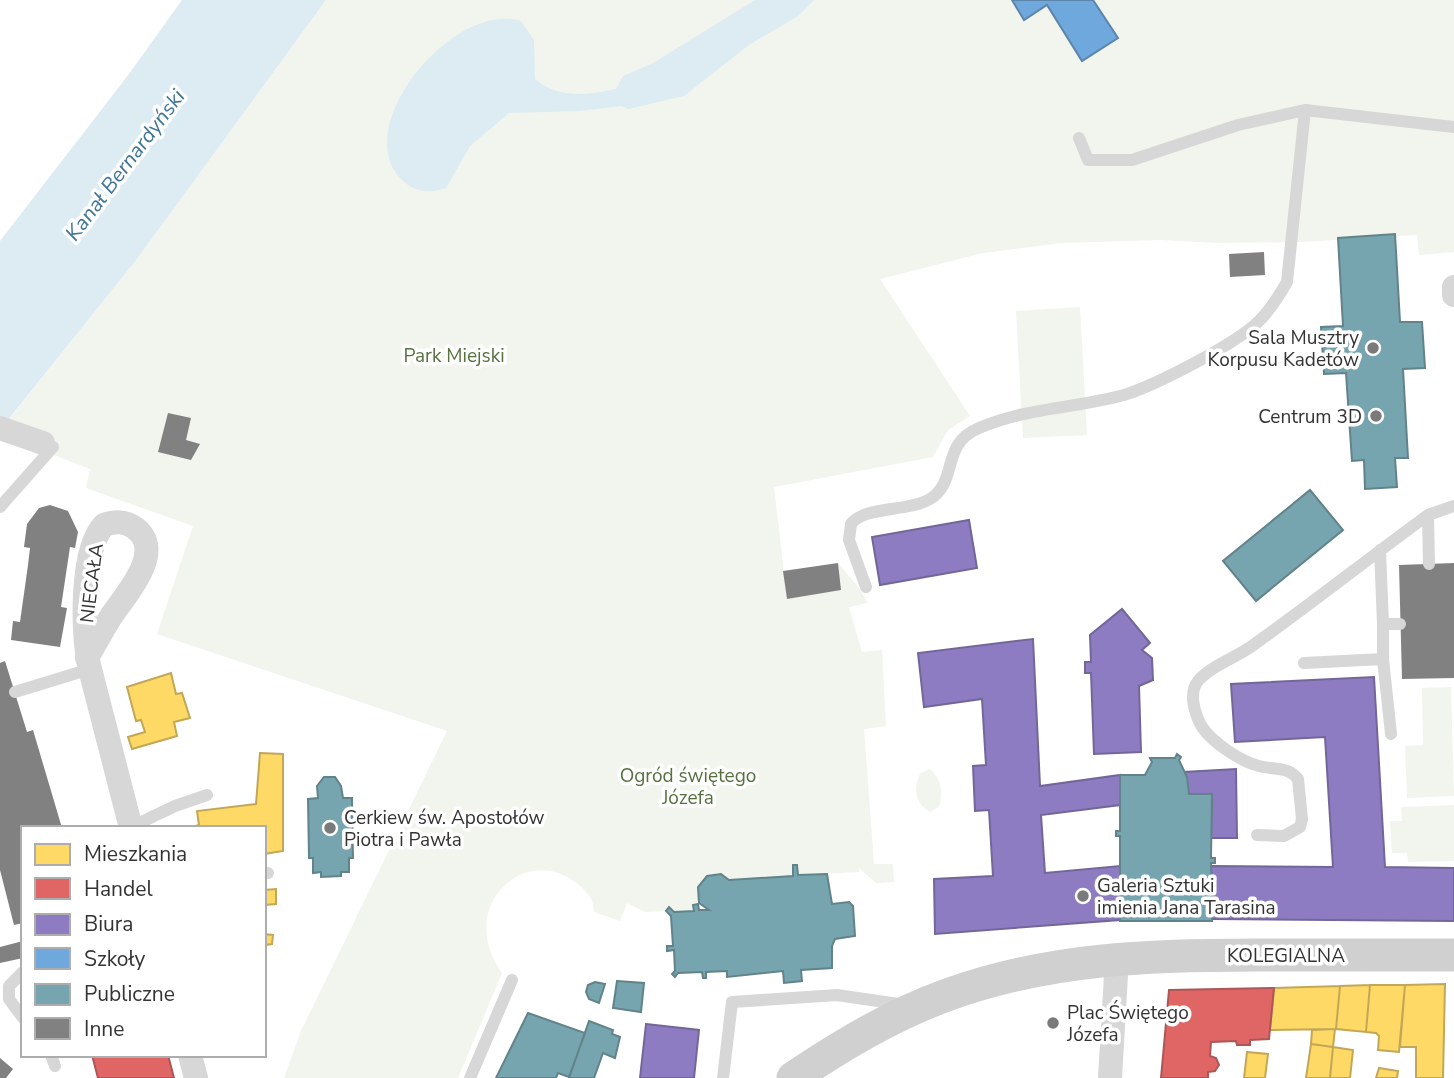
<svg xmlns="http://www.w3.org/2000/svg" width="1454" height="1078" viewBox="0 0 1454 1078" font-family="'Nunito Sans',sans-serif">
  <style>
    .green { fill: #f1f5ed }
    .water { fill: #ddebf3 }
    .homes { fill: #ffd966; stroke: #c2a757; stroke-width: 2 }
    .shops { fill: #e06666; stroke: #ac5757; stroke-width: 2 }
    .offices { fill: #8e7cc3; stroke: #736698; stroke-width: 2 }
    .schools { fill: #6fa8dc; stroke: #5d85a9; stroke-width: 2 }
    .public { fill: #76a5af; stroke: #62838a; stroke-width: 2 }
    .building { fill: #818181 }
    .lines { fill: none; stroke-linecap: round; stroke-linejoin: round }
    .lane { stroke: #d7d7d7; stroke-width: 12 }
    .street { stroke: #d7d7d7; stroke-width: 24 }
    .secondary { stroke: #d0d0d0; stroke-width: 33 }
    .poi-dot { fill: #7a7a7a; stroke: #fff; stroke-width: 2.5 }
    .labels { text-anchor: middle; stroke-width: 7; stroke-linejoin: round; paint-order: stroke }
    .poi-label { font-size: 19px; fill: #333; stroke: #fff; text-anchor: start }
    .park-label { font-size: 19px; fill: #56703f; stroke: #fff }
    .street-label { font-size: 19px; fill: #333; stroke: #fff }
    .water-label { font-size: 21px; font-style: italic; fill: #3f7597; stroke: #fff }
  </style>
  <rect width="100%" height="100%" fill="#fff"/>
  <!-- green -->
  <path class="green" d="M326 0H1454V252L1419 255 1417 235 1303 242 1219 243 1161 240 1061 243 983 253 880 279 970 416 948 430 933 457 774 487 787 599 840 590 838 563 859 588 868 603 849 607 862 652 882 650 886 726 864 729 874 864H893L894 882 876 883 859 868V872L798 875 797 865H793V876L729 880 693 905 694 911 674 912 669 908 666 911 645 912 627 903 620 921 594 912C594 900 588 893 579 885 526 840 454 907 502 973L458 1078H284L301 1031 447 731 157 634 193 526 86 488 90 469 38 449 7 422 137 259Z
    M1080 307 1087 435 1023 438 1016 311Z
    M1451 687 1454 796 1407 798 1405 746 1423 745 1422 688Z
    M929 769C942 778 943 793 939 807L930 812C915 804 913 788 920 774Z
    M1454 805V861L1408 862 1407 853H1392L1390 821H1402L1401 807Z"/>
  <!-- water -->
  <path class="water" d="M182 0H326L137 259 0 430V241L129 74Z
    M755 0H814L798 16 749 45 684 96 628 109 622 106 580 111 509 113 470 146 446 188C430 194 414 192 402 180 348 130 452 0 521 21L534 40 535 79C559 99 588 95 616 89L623 76 653 63Z"/>
  <!-- homes -->
  <path class="homes" d="M171 673 176 694 182 693 190 718 174 722 177 736 132 749 128 737 145 732 141 720 136 721 127 687Z
    M260 753 283 754V851L264 854V828H188L199 825 197 811 256 804Z
    M276 889V904L264 905V890Z
    M264 934 273 935 272 944 264 945Z
    M1445 984 1443 1078H1416V1047H1400L1405 985Z
    M1370 985 1366 1032 1336 1029 1340 986Z
    M1370 985H1405L1399 1052 1378 1050 1379 1036 1376 1033 1366 1032Z
    M1340 986 1336 1029 1270 1030 1274 988Z
    M1335 1029 1333 1047 1311 1044 1312 1030Z
    M1311 1044 1333 1047 1330 1078H1306Z
    M1333 1047 1353 1050 1350 1078H1330Z
    M1247 1052 1268 1054 1265 1078H1244Z
    M1379 1068 1398 1071 1397 1078H1376Z"/>
  <!-- shops -->
  <path class="shops" d="M1274 988 1269 1039 1250 1040V1045H1237L1236 1041 1211 1042 1210 1056 1216 1058 1219 1065 1215 1071 1208 1072V1078H1161L1169 990Z
    M92 1055H168L174 1078H98Z"/>
  <!-- offices -->
  <path class="offices" d="M969 520 977 568 880 585 872 537Z
    M1122 609 1150 643 1142 650 1152 658 1153 680 1139 686 1141 752 1094 754 1091 673H1085V662H1091L1090 635Z
    M1033 639 1040 786 1120 775V805L1041 815 1045 873 1120 866V920L935 934 934 879 993 876 989 810 975 811 973 766 986 765 982 699 924 707 918 653Z
    M1374 677 1385 867 1454 868V921L1212 919 1211 866 1333 867 1325 737 1235 742 1231 684Z
    M1236 769 1237 838H1211L1212 794H1189L1184 772Z
    M646 1024 699 1030 694 1078H640Z"/>
  <!-- schools -->
  <path class="schools" d="M1012 0H1093L1118 38 1082 61 1047 5 1024 20Z"/>
  <!-- public -->
  <path class="public" d="M1395 234 1400 322H1422L1425 368 1403 369 1408 458H1395L1397 487 1365 489 1364 460 1352 461 1346 373 1324 374 1321 327 1343 326 1338 238Z
    M1310 490 1343 530 1256 601 1223 561Z
    M1177 754 1181 757 1179 760 1187 777 1189 794H1212L1211 858H1215V863H1211L1212 921H1120V836H1116V831H1120V775H1145L1152 762 1150 758H1175Z
    M324 777H335L341 786 343 798H352L353 858H349V872H341V876L321 877V872L313 873V858H309L308 799 318 798 317 786Z
    M793 865H797L798 875 827 874 832 904 849 902 853 906 855 936 835 939 832 946V968L801 970 802 981 784 983 783 971 727 977V971L706 972V978H703L702 972 678 973 675 977 672 974 675 971 674 950 667 951V946H673L671 916 666 911 669 907 674 912 694 911 693 905 698 904 699 910H709L699 903 698 887 707 876 721 874 729 880 793 876Z
    M617 981 644 983 641 1012 613 1008Z
    M595 982 605 984 599 1003 589 999 586 992 588 985Z
    M528 1013 585 1033 569 1077 558 1073 556 1078H496Z
    M589 1021 613 1030 612 1034 620 1037 615 1058 603 1053 594 1078H569Z"/>
  <!-- building -->
  <path class="building" d="M1264 252 1265 275 1230 277 1229 254Z
    M168 413 191 418 186 440 200 444 191 460 158 452Z
    M50 505 68 511 78 532 75 548 70 547 61 607 67 608 60 647 11 640 13 621 20 622 28 565 30 548 24 547 27 524 39 508Z
    M838 563 841 590 787 599 783 571Z
    M1454 563V678L1402 679 1399 565Z
    M5 661 27 732 33 730 62 828H23V923L14 925 0 870V663Z
    M23 941V958L0 963V947Z
    M0 1058 13 1069 6 1078H0Z"/>
  <g class="lines">
    <!-- lane -->
    <path class="lane" d="M1079 138 1088 160H1132L1238 125 1305 110 1454 127
      M0 507 53 447
      M1428 515 1429 564
      M1380 550 1383 624H1400
      M866 587 849 540 851 524C864 506 909 512 930 499 959 481 940 444 979 428 1025 408 1076 408 1124 395 1156 385 1236 344 1259 321 1271 309 1279 296 1287 282L1305 110
      M1383 659 1391 734
      M1304 663 1383 659V624
      M15 692 90 669
      M131 827 175 806 207 795
      M1257 835 1284 836 1300 827 1302 819 1298 779C1288 766 1274 770 1259 766 1240 761 1213 743 1202 727 1195 715 1188 693 1198 681 1211 666 1235 658 1252 646 1311 604 1369 558 1428 515L1454 506
      M264 873H268
      M23 972 9 986V999L23 1018
      M51 1055 55 1066
      M470 1078 512 980
      M723 1078 732 1002 837 995 905 1005"/>
    <!-- street -->
    <path class="street" d="M1454 287V295
      M0 428 43 443
      M87 658C95 644 103 629 112 615 126 594 166 551 135 528 125 521 116 521 104 525 80 550 82 637 90 669L131 828
      M190 1055 196 1078
      M1110 1078 1117 958"/>
    <!-- secondary -->
    <path class="secondary" d="M793 1078C842 1045 892 1015 947 995 1049 958 1151 955 1257 955 1323 955 1388 955 1454 955"/>
  </g>
  <!-- markers -->
  <g class="poi-dot">
    <circle cx="1373" cy="348" r="7"/>
    <circle cx="1376" cy="416" r="7"/>
    <circle cx="330" cy="828" r="7"/>
    <circle cx="1083" cy="896" r="7"/>
    <circle cx="1053" cy="1023" r="7"/>
  </g>
  <g class="labels">
    <!-- poi labels -->
    <g class="poi-label">
      <text x="1359" y="344" text-anchor="end">Sala Musztry<tspan x="1359" dy="22">Korpusu Kadetów</tspan></text>
      <text x="1362" y="423" text-anchor="end">Centrum 3D</text>
      <text x="344" y="824">Cerkiew św. Apostołów<tspan x="344" dy="22">Piotra i Pawła</tspan></text>
      <text x="1097" y="892">Galeria Sztuki<tspan x="1097" dy="22">imienia Jana Tarasina</tspan></text>
      <text x="1067" y="1019">Plac Świętego<tspan x="1067" dy="22">Józefa</tspan></text>
    </g>
    <!-- park labels -->
    <g class="park-label">
      <text x="454" y="362">Park Miejski</text>
      <text x="688" y="782">Ogród świętego<tspan x="688" dy="22">Józefa</tspan></text>
    </g>
    <!-- street labels -->
    <g class="street-label">
      <text transform="translate(91 583) rotate(-83)" y="7">NIECAŁA</text>
      <text x="1286" y="962">KOLEGIALNA</text>
    </g>
    <!-- water labels -->
    <g class="water-label">
      <text transform="translate(125 165) rotate(-53)" y="7">Kanał Bernardyński</text>
    </g>
  </g>
  <!-- legend -->
  <rect x="21" y="826" width="245" height="231" fill="#ffffff" stroke="#adadad" stroke-width="2"/>
  <rect x="35" y="844" width="35" height="21" fill="#ffd966" stroke="#adadad" stroke-width="2"/>
  <text x="84" y="861" font-size="21" fill="#333333">Mieszkania</text>
  <rect x="35" y="878" width="35" height="21" fill="#e06666" stroke="#adadad" stroke-width="2"/>
  <text x="84" y="896" font-size="21" fill="#333333">Handel</text>
  <rect x="35" y="914" width="35" height="21" fill="#8e7cc3" stroke="#adadad" stroke-width="2"/>
  <text x="84" y="931" font-size="21" fill="#333333">Biura</text>
  <rect x="35" y="948" width="35" height="21" fill="#6fa8dc" stroke="#adadad" stroke-width="2"/>
  <text x="84" y="966" font-size="21" fill="#333333">Szkoły</text>
  <rect x="35" y="984" width="35" height="21" fill="#76a5af" stroke="#adadad" stroke-width="2"/>
  <text x="84" y="1001" font-size="21" fill="#333333">Publiczne</text>
  <rect x="35" y="1018" width="35" height="21" fill="#818181" stroke="#adadad" stroke-width="2"/>
  <text x="84" y="1036" font-size="21" fill="#333333">Inne</text>
</svg>
